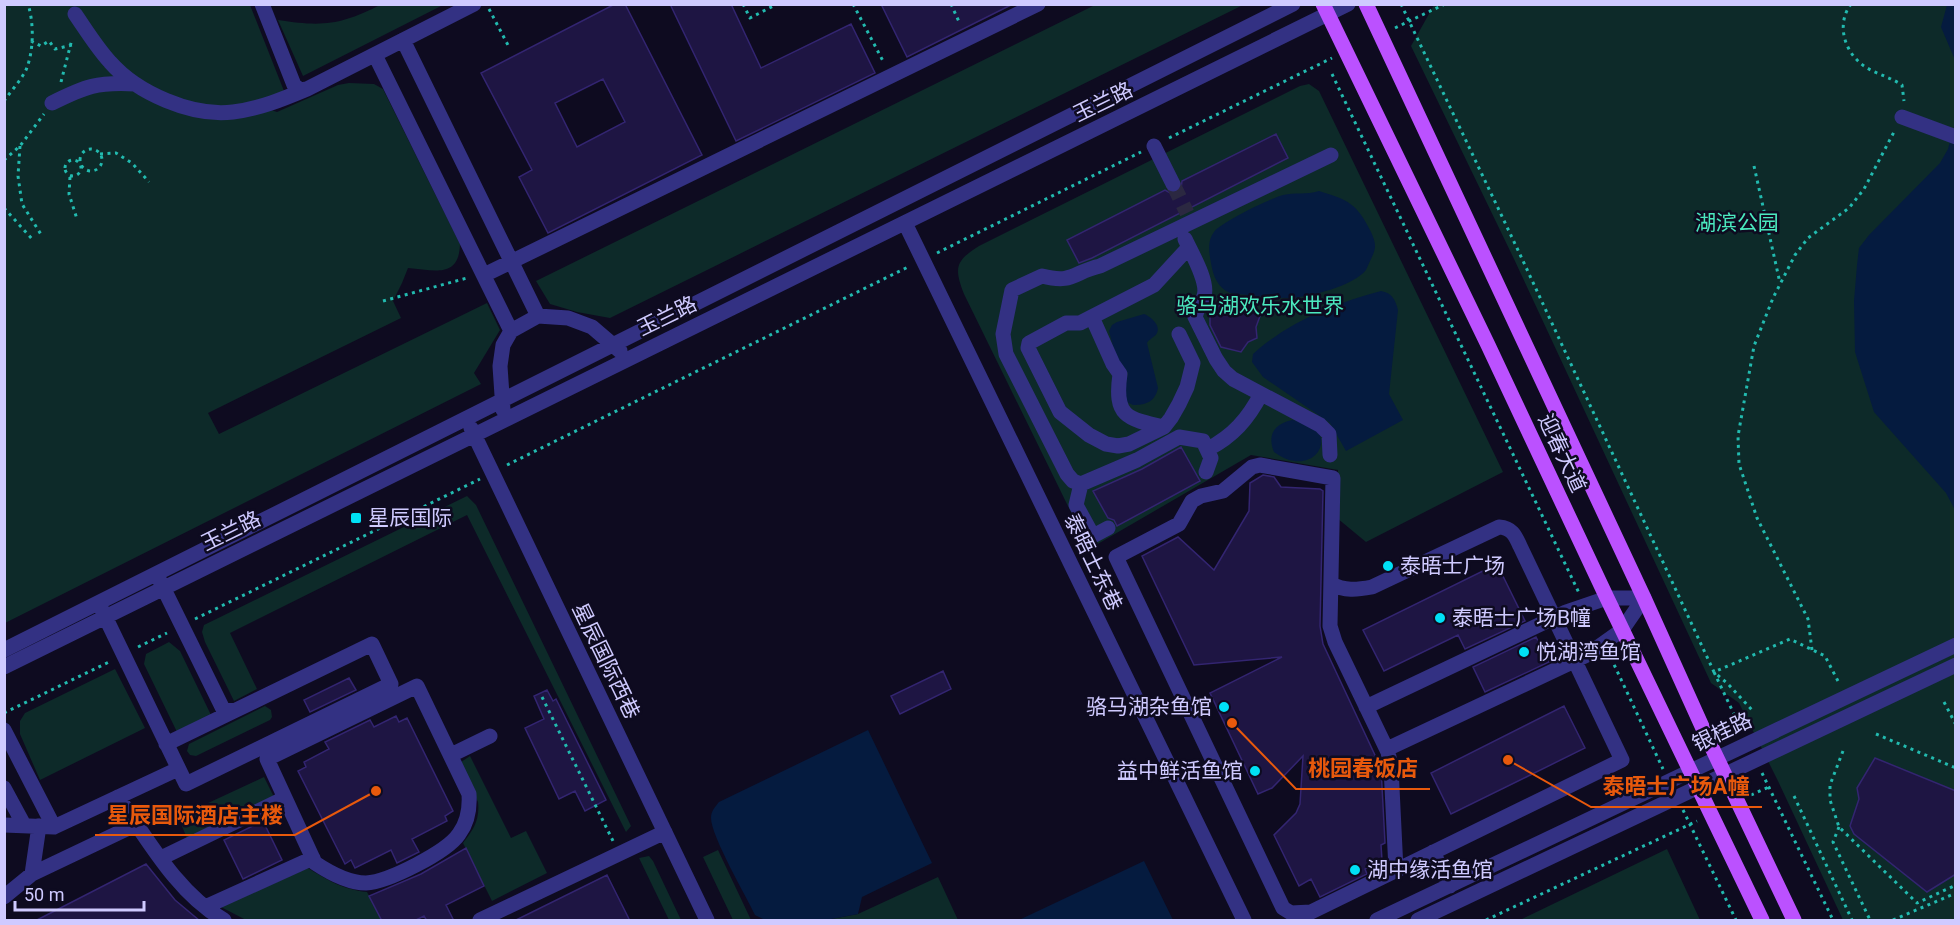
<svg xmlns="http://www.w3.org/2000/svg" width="1960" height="925" viewBox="0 0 1960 925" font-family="Roboto,'Noto Sans SC',sans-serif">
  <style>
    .green { fill: #0d2a29 }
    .water { fill: #051b3f }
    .building { fill: #1e1543; stroke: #332571; stroke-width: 1.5; fill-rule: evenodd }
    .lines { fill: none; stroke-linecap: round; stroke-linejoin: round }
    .minor-tunnel { stroke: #2b2841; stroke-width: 15; stroke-dasharray: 15 8; stroke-linecap: butt }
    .path { stroke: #22baaf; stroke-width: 3; stroke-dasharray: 3 4.5; stroke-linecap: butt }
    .minor { stroke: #333183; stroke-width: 15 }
    .major { stroke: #bb51ff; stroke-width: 15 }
    .poi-dot { fill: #00e0f5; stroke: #0e0b20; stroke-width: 2 }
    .labels { text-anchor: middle; stroke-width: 5; stroke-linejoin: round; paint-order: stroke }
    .street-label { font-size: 21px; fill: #cfcaff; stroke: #0e0b20 }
    .park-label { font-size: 21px; fill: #4be9bf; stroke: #0e0b20 }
    .poi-label { font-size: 21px; fill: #cfcaff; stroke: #0e0b20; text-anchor: start }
    .leader { fill: none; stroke: #e8590c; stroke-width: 2 }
    .callout-dot { fill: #e8590c; stroke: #0e0b20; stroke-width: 2 }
    .callout-label { font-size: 22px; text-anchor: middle; font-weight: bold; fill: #e8590c; stroke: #0e0b20; stroke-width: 5; stroke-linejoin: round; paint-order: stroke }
  </style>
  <rect width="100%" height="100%" fill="#0e0b20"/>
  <!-- green -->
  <path class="green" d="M382 4 443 5 303 76 278 20C323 27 341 25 382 4Z
    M5 5H250L284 91 262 107 277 112 338 85 349 83 374 84 383 89 460 244C459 279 434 270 408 268L402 283 393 301 401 318 208 413 219 434 487 303 500 330 474 373 481 384 5 623Z
    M1095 5H1243L610 318 577 312 550 304 536 281Z
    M1434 5H1955V920H1843L1778 781 1739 703 1711 683 1514 259 1411 46Z
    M1309 84 1319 91 1503 472 1366 542 1337 518 1338 470 1251 455 1089 549 964 294C954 268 955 261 979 246L1300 86Z
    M467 496 476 505 631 826 626 832 467 515 230 633 257 689 234 701 205 642 202 632 204 625Z
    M169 642 180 651 211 715 177 732 144 664 146 654Z
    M115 669 145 728 40 780 20 734V721L25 713Z
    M265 706 271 710 272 717 270 720 196 756 190 755 187 751 189 744Z
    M470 756 511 838 526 831 547 873 492 901 463 843C473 830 480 820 478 802L461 765V762Z
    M264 777 274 797 187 838 178 817Z
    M1667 849 1700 920H1520Z
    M718 850 751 920H733L703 857Z
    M649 856 653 861 681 920H669L639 858Z
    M308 868C329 881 342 889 367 892L382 920H246L221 907Z
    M938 877 958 920H826L858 914Z"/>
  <!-- water -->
  <path class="water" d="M1947 5H1955V60L1941 27Z
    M1955 123V510L1946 493 1874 412 1855 352 1854 301 1857 265 1859 248 1869 235 1940 163 1948 149Z
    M1319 191C1349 200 1357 204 1371 232 1377 245 1376 249 1370 261 1369 263 1367 268 1366 270 1353 286 1310 297 1289 298 1270 298 1249 295 1230 293 1218 288 1213 276 1211 263 1209 252 1207 241 1214 232 1220 223 1271 198 1283 195 1295 192 1306 195 1319 191Z
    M1381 291C1392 293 1395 299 1398 310L1389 394 1403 420 1346 451 1330 423 1263 377 1252 362 1253 354C1288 322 1336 303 1381 291Z
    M1144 314C1150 316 1161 325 1157 333 1155 337 1149 339 1147 343L1158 388C1155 402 1146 405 1133 405L1127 402 1125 389 1128 373 1116 357 1109 331 1112 325 1117 322Z
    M1292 420C1345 424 1318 484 1274 452 1267 435 1274 424 1292 420Z
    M868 730 932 863 862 897 858 914 826 920H765L755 915C746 896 711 836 711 818 711 811 715 807 719 802Z
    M1144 861 1173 920H1019Z"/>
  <!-- building -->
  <path class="building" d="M615 4H625L702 155 548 233 519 177 532 170 481 73ZM603 79 625 122 577 147 555 103Z
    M670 4H731L761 68 851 24 875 73 736 141Z
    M881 4H1013L907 57Z
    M1276 134 1288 158 1092 258 1079 263 1067 240 1165 190 1172 194 1177 193 1181 189 1182 181Z
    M1229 299 1237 302H1248L1252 311 1260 316 1256 327 1257 338 1248 342 1241 352 1221 347 1210 325V312Z
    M1181 447 1200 481 1117 526 1114 520 1108 518 1093 491 1142 469Z
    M1263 475 1274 477 1281 487 1320 489 1323 491 1320 626 1323 644 1381 768 1385 843 1381 845 1382 860 1365 869 1367 874 1320 897 1311 879 1299 886 1274 835 1296 813 1300 804 1303 756 1272 788 1258 794 1210 693 1282 657 1194 665 1142 556 1178 537 1214 570 1249 511 1250 483Z
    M1497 564 1525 621 1465 649 1458 635 1384 671 1363 630Z
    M1536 637 1549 662 1485 692 1473 667Z
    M943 671 951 689 900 714 891 696Z
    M349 678 356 690 310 712 304 700Z
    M547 690 553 701 556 699 606 800 585 811 575 791 559 799 525 728 544 719 534 696Z
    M1564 706 1585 748 1451 814 1431 773Z
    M396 716 399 722 407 718 453 811 445 816 447 821 412 839 419 852 397 863 391 850 355 868 351 860 345 864 298 771 306 767 304 762 329 749 325 742 370 720 374 727Z
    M1875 758 1956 791V874L1927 892 1854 834 1850 826 1859 799 1857 788Z
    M263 821 282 860 243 879 224 840Z
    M466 848 484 886 446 905 454 921H427L424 916 414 921H382L369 896 421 874Z
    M146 864 175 900 200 921H35Z
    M607 875 630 921H514Z"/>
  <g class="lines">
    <!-- minor-tunnel -->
    <path class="minor-tunnel" d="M1173 184 1187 213"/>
    <!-- path -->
    <path class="path" d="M743 4 750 18 777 4
      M853 4 883 61
      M951 4 960 24
      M1401 4 1517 248 1714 672 1728 684 1752 710
      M1851 4C1836 24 1844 52 1864 66 1876 74 1890 77 1902 85L1904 101
      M489 9 509 47
      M1395 28 1445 4
      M31 41 41 46 49 41 55 49 72 45
      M1332 74 1579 593
      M61 82 72 39
      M4 101C11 91 21 80 26 70 34 51 34 23 28 4
      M1169 138 1332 58
      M20 146 18 176 22 204 42 236
      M80 160a11 11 0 1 1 22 0a11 11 0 1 1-22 0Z
      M100 154 116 153 132 163 149 182
      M65 168a8 8 0 1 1 16 0a8 8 0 1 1-16 0Z
      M4 160 20 146 44 114
      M1754 166 1780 283
      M70 177 69 194 77 219
      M4 208 33 240
      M937 253 1141 152
      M4 278H5
      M383 301 467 278
      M507 465 910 266
      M195 619 480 479
      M138 647 167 633
      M1812 650 1808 619 1757 518 1739 464 1738 436 1754 346 1773 298 1795 255 1808 238 1849 208 1864 189 1895 130
      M1611 658 1663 769
      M542 697 613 841
      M1944 702 1956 725
      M4 713 111 661
      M1741 729 1714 672 1790 639 1825 656 1839 683
      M1876 734 1956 768
      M1843 751 1830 785V800L1839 827 1917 903 1956 885
      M1762 773 1833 920
      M1751 795 1769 787
      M1794 796 1852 920
      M1683 810 1736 920
      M1839 827 1833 842 1870 920
      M1486 920 1697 821
      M1893 920 1956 893"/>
    <!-- minor -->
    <path class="minor" d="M262 4 294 85 300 90 307 89 474 4
      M75 14C86 30 97 48 110 62 137 93 192 117 233 112 259 109 283 99 307 89
      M403 40 538 316
      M375 55 511 331
      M52 103C86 86 97 82 135 84
      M1902 117 1956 137
      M1154 146 1173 184
      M905 223 1244 920
      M1185 239C1191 252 1209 282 1204 296 1202 305 1197 307 1195 317L1216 359 1224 371 1233 379 1320 425 1329 434 1330 455
      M484 275 1038 4
      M1092 317 1113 364 1120 374C1114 416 1126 419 1164 427
      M1179 334 1193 363 1187 387 1179 404 1171 418 1164 427 1129 444 1118 446 1106 444 1089 435 1060 412 1028 348 1029 343 1066 323H1080L1154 285 1189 247
      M503 410 500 366 503 345 511 331 538 316 568 318 592 327 620 351
      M471 428 707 920
      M1208 449C1233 436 1248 419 1261 394
      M1206 472 1211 458 1203 441 1179 437 1137 460 1081 484 1073 481 1067 474 1006 354 1003 334 1012 290 1042 276C1074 284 1073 272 1100 266L1331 155
      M1081 484 1076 505 1093 536 1108 528
      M1331 584C1345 591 1356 590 1372 587L1499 527C1512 528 1515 535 1520 546L1622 760 1311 912 1291 913 1283 908 1116 557 1179 524 1192 501 1201 496 1223 491 1252 467 1260 465 1333 478 1330 626 1335 642 1388 752 1391 767 1396 870
      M101 608 186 784 391 684 372 644 234 711 223 709 160 581
      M4 650 1293 4
      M4 667 1348 4
      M417 686 469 794C470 809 468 822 459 834 447 852 388 882 366 883 348 883 330 873 315 863L267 759Z
      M1366 707 1566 612 1607 598H1644
      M4 730 54 827
      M166 744 234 711
      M1387 749 1587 655 1622 630 1644 598
      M451 755 490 736
      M4 788 24 825
      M118 797C148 840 178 894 224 920
      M4 825 54 827 178 769
      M1433 852 1450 886
      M161 858 285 798
      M32 874 137 824
      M4 897 32 874 39 826
      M205 907 313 858
      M480 920 665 832
      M1377 920 1956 645
      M1418 920 1956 665"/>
    <!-- major -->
    <path class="major" d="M1323 4 1488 345 1607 598 1762 920
      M1366 4 1644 598 1705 733 1794 920"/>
  </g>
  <!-- markers -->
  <g class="poi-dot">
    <rect x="350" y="512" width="12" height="12" rx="3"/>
    <circle cx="1388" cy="566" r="6"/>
    <circle cx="1440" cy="618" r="6"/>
    <circle cx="1524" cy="652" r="6"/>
    <circle cx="1224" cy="707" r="6"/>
    <circle cx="1255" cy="771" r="6"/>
    <circle cx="1355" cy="870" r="6"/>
  </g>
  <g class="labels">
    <!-- street labels -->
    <g class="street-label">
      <text transform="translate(1103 102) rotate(-26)" y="7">玉兰路</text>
      <text transform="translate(667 316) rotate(-26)" y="7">玉兰路</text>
      <text transform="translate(1562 453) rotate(65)" y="7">迎春大道</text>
      <text transform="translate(231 531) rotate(-26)" y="7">玉兰路</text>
      <text transform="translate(1093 562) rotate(64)" y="7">泰晤士东巷</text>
      <text transform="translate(606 661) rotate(64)" y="7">星辰国际西巷</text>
      <text transform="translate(1722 732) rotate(-25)" y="7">银桂路</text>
    </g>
    <!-- park labels -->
    <g class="park-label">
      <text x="1737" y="230">湖滨公园</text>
      <text x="1260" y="313">骆马湖欢乐水世界</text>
    </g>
    <!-- poi labels -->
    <g class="poi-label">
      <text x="368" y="525">星辰国际</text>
      <text x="1400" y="573">泰晤士广场</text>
      <text x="1452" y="625">泰晤士广场B幢</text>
      <text x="1536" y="659">悦湖湾鱼馆</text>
      <text x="1212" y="714" text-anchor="end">骆马湖杂鱼馆</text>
      <text x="1243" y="778" text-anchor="end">益中鲜活鱼馆</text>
      <text x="1367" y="877">湖中缘活鱼馆</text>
    </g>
  </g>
  <!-- callouts -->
  <path class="leader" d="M1232 723L1296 789H1430M1508 760L1591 807H1762M376 791L295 835H95"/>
  <g class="callout-dot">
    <circle cx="1232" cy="723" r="6"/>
    <circle cx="1508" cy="760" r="6"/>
    <circle cx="376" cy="791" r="6"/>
  </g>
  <g class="callout-label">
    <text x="1363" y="776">桃园春饭店</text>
    <text x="1676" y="794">泰晤士广场A幢</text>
    <text x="195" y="823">星辰国际酒店主楼</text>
  </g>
  <!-- border -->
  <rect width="1960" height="925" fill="none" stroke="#cfcaff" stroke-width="12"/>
  <!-- scale -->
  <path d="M15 901v9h129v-9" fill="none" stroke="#cfcaff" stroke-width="3"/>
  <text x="24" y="901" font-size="18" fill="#cfcaff" stroke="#0e0b20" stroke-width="4.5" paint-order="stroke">50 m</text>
</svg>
